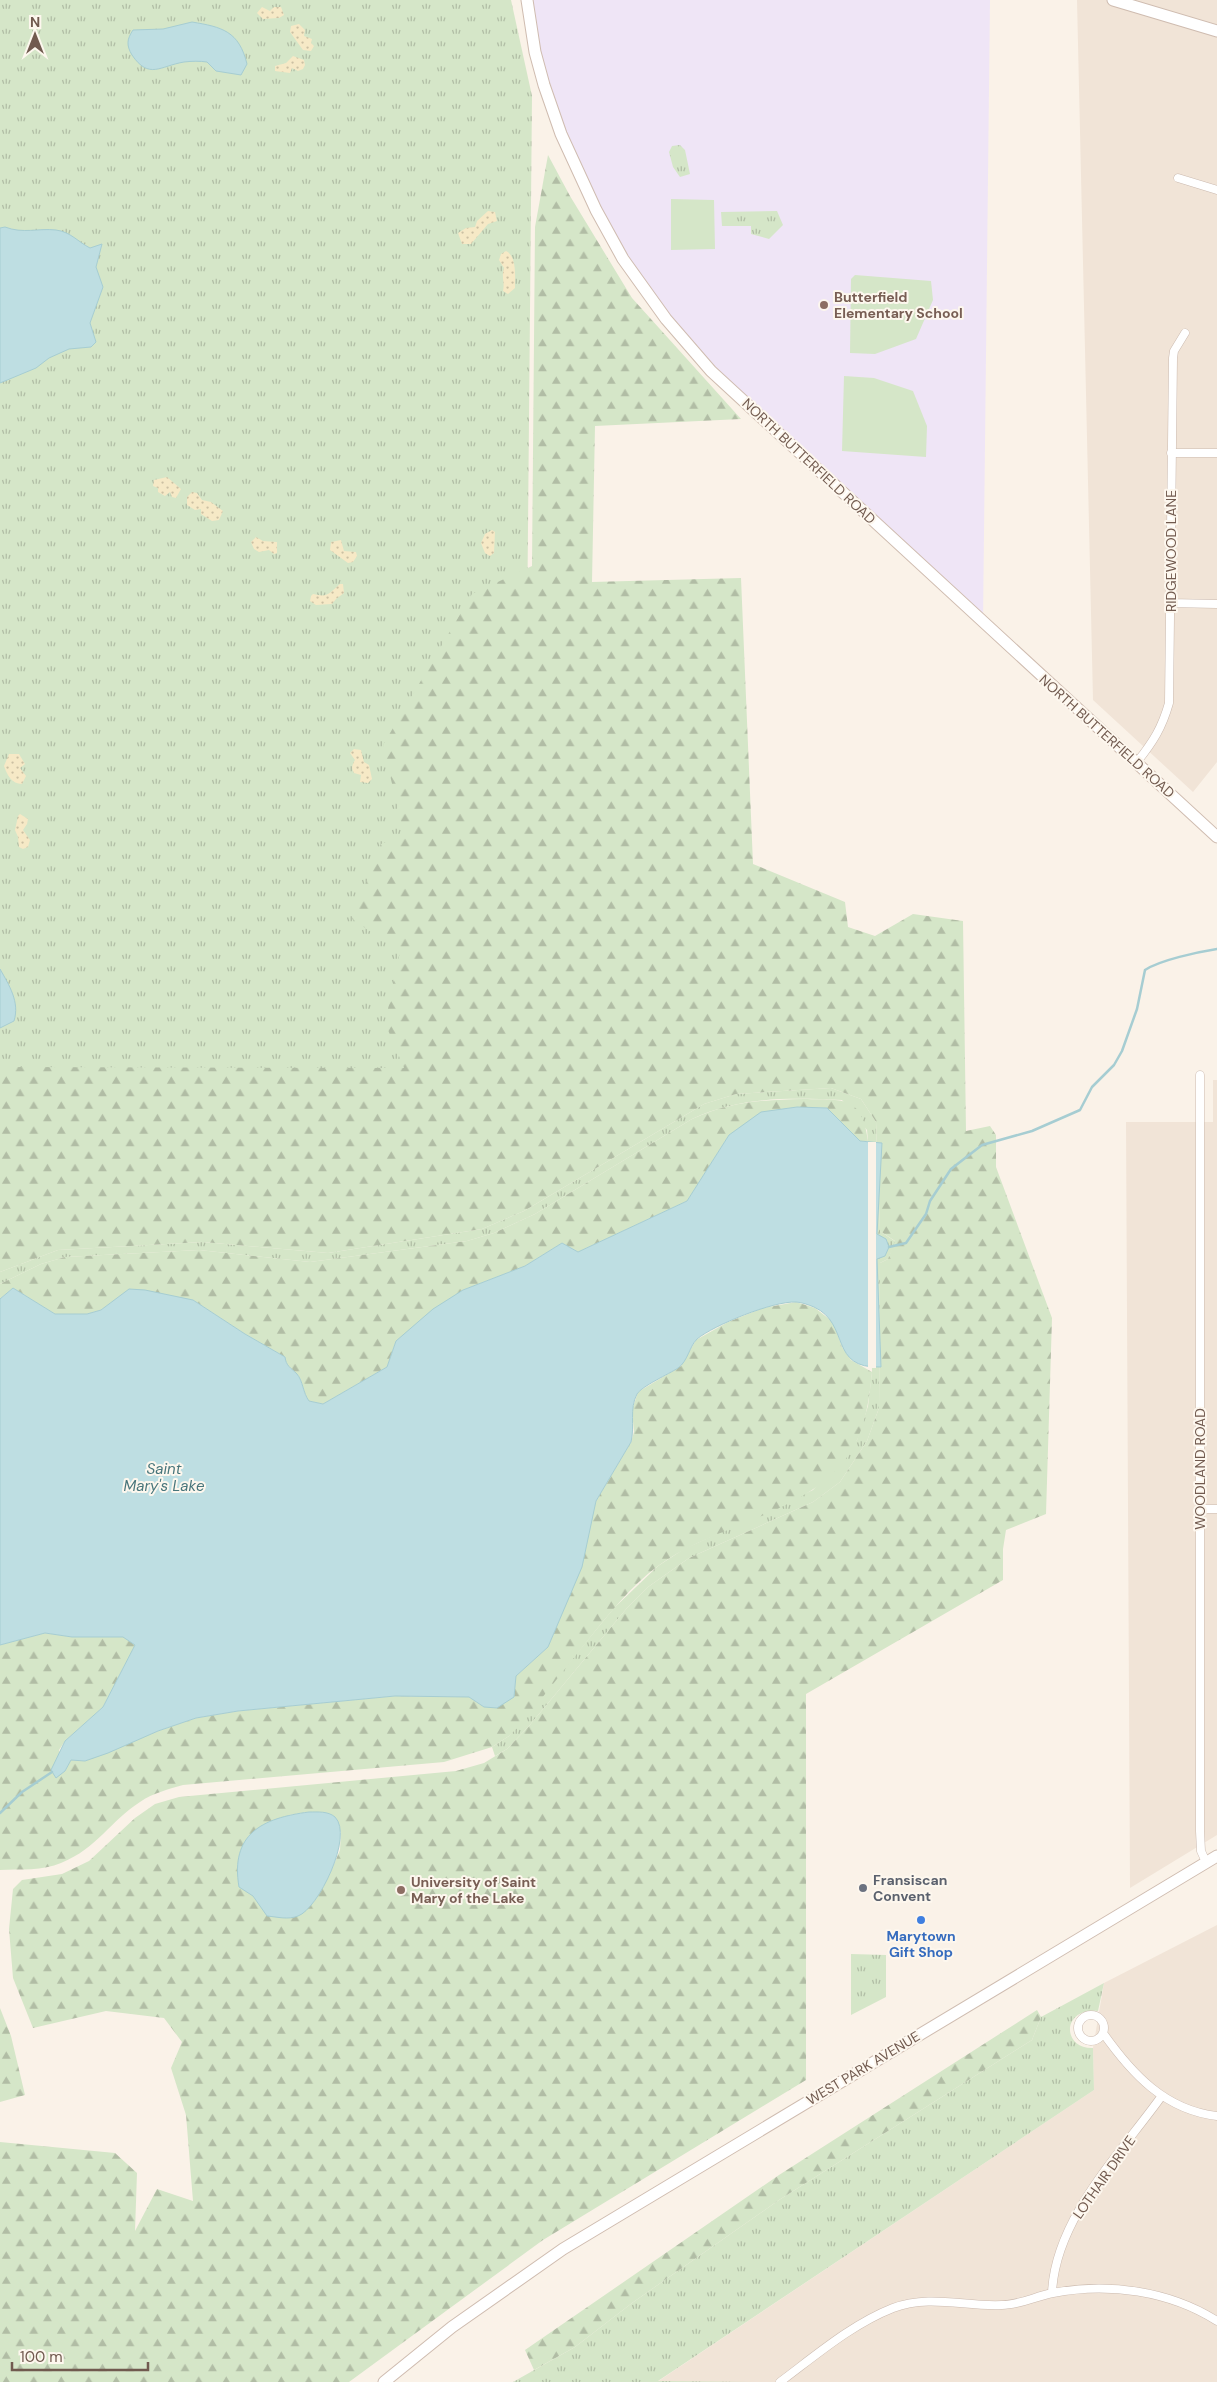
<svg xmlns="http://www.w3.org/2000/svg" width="1217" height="2382" viewBox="0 0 1217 2382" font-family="'DM Sans',sans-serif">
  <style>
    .residential { fill: #f1e4d7 }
    .education { fill: #efe5f6 }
    .grass { fill: url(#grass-tufts) }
    .forest { fill: url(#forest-firs); fill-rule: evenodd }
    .sand { fill: url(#sand-dots) }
    .garden { fill: #d5e6c8 }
    .water { fill: #bedee2; stroke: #a6cdd2 }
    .pier { fill: #faf2e8 }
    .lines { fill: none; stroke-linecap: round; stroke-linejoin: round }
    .stream { stroke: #a6cdd2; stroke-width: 2.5 }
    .street-casing { stroke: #cbbaaf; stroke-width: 9 }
    .secondary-casing { stroke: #cfbcb0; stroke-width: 13 }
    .street { stroke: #fff; stroke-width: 8 }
    .secondary { stroke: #fff; stroke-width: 11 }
    .education-dot { fill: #8d6e63; stroke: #fdf7ee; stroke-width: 2 }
    .worship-dot { fill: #6b7280; stroke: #fdf7ee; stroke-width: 2 }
    .shop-dot { fill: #3f7fe0; stroke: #fdf7ee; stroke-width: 2 }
    .labels { text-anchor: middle; stroke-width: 4; stroke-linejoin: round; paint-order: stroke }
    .education-label { font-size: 14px; font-weight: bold; fill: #785e54; stroke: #fdf7ee; text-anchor: start }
    .street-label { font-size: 14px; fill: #715a4f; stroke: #fdf7ee }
    .worship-label { font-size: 14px; font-weight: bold; fill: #5b616d; stroke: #fdf7ee; text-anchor: start }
    .shop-label { font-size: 14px; font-weight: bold; fill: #366cbe; stroke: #fdf7ee }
    .water-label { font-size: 15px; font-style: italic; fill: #47757b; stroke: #fdf7ee }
  </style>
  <defs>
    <pattern id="grass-tufts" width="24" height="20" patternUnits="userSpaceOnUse" patternTransform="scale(1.25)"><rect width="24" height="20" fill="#d5e6c8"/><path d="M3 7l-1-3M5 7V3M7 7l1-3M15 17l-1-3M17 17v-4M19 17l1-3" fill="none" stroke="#b1bda5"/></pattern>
    <pattern id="forest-firs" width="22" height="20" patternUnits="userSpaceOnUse" patternTransform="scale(1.25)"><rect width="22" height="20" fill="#d5e6c8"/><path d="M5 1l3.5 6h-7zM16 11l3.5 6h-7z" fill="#b1bda5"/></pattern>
    <pattern id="sand-dots" width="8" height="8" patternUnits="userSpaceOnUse" patternTransform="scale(1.25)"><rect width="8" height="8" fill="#f6e9c6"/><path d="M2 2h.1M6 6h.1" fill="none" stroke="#ccc0a3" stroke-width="1.8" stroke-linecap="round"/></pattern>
  </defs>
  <rect width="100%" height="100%" fill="#faf2e8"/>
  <!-- residential -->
  <path class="residential" d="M1077 0H1217V762L1193 792 1093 700Z
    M1213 1080H1217V1835L1130 1888 1126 1122H1213Z
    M1217 1925V2382H657L1094 2090 1093 2048 1104 1983Z"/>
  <!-- education -->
  <path class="education" d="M527 0H990L983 622 711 371 611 240 561 134Z"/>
  <!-- grass -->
  <path class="grass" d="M0 0H511L532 96 523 1069 0 1068Z
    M680 145 685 150 690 174 680 177 673 167 669 152 672 146Z
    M777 211 783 225 769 239 751 234V226H722L721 212Z
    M831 1088 861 1099 876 1122 880 1231 896 1242 888 1259 880 1263 879 1408 867 1441 840 1482 813 1502 689 1558 648 1587 627 1608 529 1726 507 1749 495 1756 492 1747 509 1736 614 1608 658 1566 684 1549 813 1490 857 1440 868 1406 872 1372 868 1141 867 1130 842 1100C789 1098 742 1096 692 1119L535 1214 494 1233 467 1241 310 1262 199 1250 65 1257 41 1264 0 1284V1272L58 1250 203 1242 328 1253 482 1229 524 1211 704 1104 736 1094Z
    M851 1954 886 1955V1997L851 2015Z
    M1104 1983 1098 2011C1061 2008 1062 2049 1093 2048L1094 2090 658 2381 753 2382H513L575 2347 632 2303 779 2200 1032 2040 1041 2017Z"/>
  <!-- forest -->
  <path class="forest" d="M548 155 570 196 632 298 741 419 595 426 592 582 741 578 753 864 845 902 848 927 875 936 913 914 963 921 966 1131 990 1126 996 1135V1167L1052 1318 1046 1514 1006 1530 1003 1549V1580L806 1694V2080L543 2240 349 2382H0V2142L115 2153 137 2173 135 2231 157 2189 193 2201 186 2115 171 2068 182 2042 164 2018 106 2011 33 2028 13 1978 9 1929 13 1889 22 1880 62 1874 89 1861 135 1818 155 1804 179 1797 456 1771 484 1763 507 1749 529 1726 627 1608 648 1587 689 1558 813 1502 840 1482 867 1441 879 1408 880 1263 888 1259 895 1241 880 1231 876 1122 861 1099 831 1088 736 1094 704 1104 524 1211 482 1229 328 1253 203 1242 58 1250 0 1272V1067L404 1068 385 1023 400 952 352 919 381 844 404 835 383 745 472 594 532 566 535 227ZM309 1812 327 1813 341 1832 340 1850 329 1876 315 1899 268 1916 253 1896 289 1815Z
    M804 1099C843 1100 862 1095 868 1141H860L827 1108 797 1107 729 1135 687 1201 578 1252 562 1243 525 1266 463 1290 396 1341 387 1367 323 1404 309 1401C303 1393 303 1381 297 1374 291 1368 286 1366 285 1357L245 1334 193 1300 114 1301 101 1310 87 1314H55L13 1288 0 1299V1284L41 1264 65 1257 199 1250 310 1262 467 1241 494 1233 535 1214 692 1119C731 1101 762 1100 804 1099Z
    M796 1302 815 1308 833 1322 842 1347 851 1360 872 1372C870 1394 867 1416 858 1438 825 1513 718 1521 658 1566 631 1586 609 1614 588 1640 566 1668 544 1695 522 1723L509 1736 492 1747 444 1762 183 1785C169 1789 153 1793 140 1802 110 1821 98 1848 61 1863 43 1871 20 1869 0 1870V1645L45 1633 72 1637H124L135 1645 103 1707 65 1741 59 1750 65 1771 71 1760 85 1761 158 1731 196 1718 238 1711 395 1696 469 1697 484 1707 514 1697 516 1676 548 1647 559 1621 596 1501 631 1442 634 1432 632 1410 638 1392 681 1366 696 1340 728 1322 763 1308Z
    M0 2008 11 2036 25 2095 0 2102Z
    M1037 2010 1041 2017 1032 2040 779 2200 632 2303 575 2347 534 2370 525 2350 779 2175Z"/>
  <!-- sand -->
  <path class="sand" d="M262 7 270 11 274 7H281L284 15 279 18 263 19 257 13Z
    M299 24 305 30 304 36 312 39 311 43 314 46 311 51 303 50 290 32 291 26Z
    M293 56 304 60 305 65 303 69 298 71 292 68 290 73 275 71V66L286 63Z
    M488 211 495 212 497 221 488 224 471 244H462L458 233 466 228 475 227 477 221Z
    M506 251C517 256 515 277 515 288L508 294 503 291C505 282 501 276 504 268L499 260 501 254Z
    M167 477 181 489 176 498 172 497 170 492 165 496 158 492V488L153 486 154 480Z
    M192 492 197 493 202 500 211 502 223 511 219 520 212 521 201 514V509L195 510 187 505V497Z
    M492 530 495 532 494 553 490 556 485 553 481 543 485 534Z
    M256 537 263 541 277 542V553L274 554 269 550 259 552 254 549 251 542Z
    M341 540 344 551 356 552 357 556 353 562 348 563 330 550 331 542Z
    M340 584H343L344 593 336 599 332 604 316 605 310 601 311 596 313 594C329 598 329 593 340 584Z
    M354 749 361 750 364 762 369 765 372 779 368 783 360 782 361 775 354 773C351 768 352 765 355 760L350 753Z
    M9 754H19L25 764 20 768 26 776 22 784C12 784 7 775 4 766Z
    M20 814 28 819 27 824 23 830 30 840 28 847 23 849 19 847 18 837 15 830 18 816Z"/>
  <!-- garden -->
  <path class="garden" d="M671 199 714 200 715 249 671 250Z
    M855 275 931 281 933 300 916 339 875 354 850 353 851 279Z
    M844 376 874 378 913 391 927 426 926 457 842 451Z"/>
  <!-- water -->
  <path class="water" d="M192 22C222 27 239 31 247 64L241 75 216 71 207 62C200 61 192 61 184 62 160 66 149 80 132 55 126 45 127 39 133 30L163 29Z
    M5 227C23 234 38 228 56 230 71 232 78 242 90 248L102 244 96 267 103 287 90 323 96 342 91 347 69 349 49 358 36 368 0 383V228Z
    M0 969C9 985 20 1002 14 1021L0 1028Z
    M797 1107 827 1108 860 1141 882 1143 877 1234 886 1239 889 1247 885 1256 877 1259 881 1367C828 1369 851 1324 814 1307 809 1305 801 1302 796 1302 773 1301 714 1325 697 1339 689 1347 688 1361 678 1368 669 1374 642 1386 637 1394 629 1409 635 1426 631 1442L596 1501 582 1567 548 1647 516 1676 514 1697 497 1708 484 1707 469 1697 395 1696 238 1711 196 1718 158 1731 108 1753 85 1761 71 1760 65 1771 56 1778 51 1770 65 1741 103 1707 135 1645 123 1637H72L45 1633 0 1645V1299L13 1288 55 1314H87L101 1310 129 1289 145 1290 193 1300 245 1334 285 1357C286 1366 291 1368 297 1374 303 1381 303 1393 309 1401L323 1404 387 1367 396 1341 433 1309 463 1290 525 1266 562 1243 578 1252 687 1201 729 1135 761 1112Z
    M309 1812C318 1812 328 1811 335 1817 354 1836 318 1909 298 1916 288 1920 278 1917 267 1916L253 1896 239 1887C230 1834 262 1818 309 1812Z"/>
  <!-- pier -->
  <path class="pier" d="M868 1142H876V1368H868Z"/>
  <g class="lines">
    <!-- stream -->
    <path class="stream" d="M889 1247 906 1243 926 1214 930 1201 951 1169 982 1145 1032 1131 1080 1110 1092 1087 1114 1065 1122 1051 1137 1009 1145 970C1160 960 1198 952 1217 949
      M0 1813 22 1792 52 1772"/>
    <!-- street casing -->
    <g class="street-casing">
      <path id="street" d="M1178 178 1217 190
        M1171 453H1217
        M1170 603 1217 604
        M1137 762C1153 742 1162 728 1169 703L1173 358 1174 351 1185 333
        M1200 1075V1831L1201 1851 1206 1862
        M1200 1509H1217
        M1078 2028a13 13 0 1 1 26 0a13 13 0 1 1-26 0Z
        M1103 2033C1132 2074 1165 2110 1217 2116
        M1052 2293C1055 2219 1120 2154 1161 2097
        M780 2382C815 2356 852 2324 893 2308 930 2294 965 2307 1002 2305 1020 2305 1036 2296 1053 2293 1108 2282 1170 2291 1217 2321"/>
    </g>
    <!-- secondary casing -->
    <g class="secondary-casing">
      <path id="secondary" d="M527 0 535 52 544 85 561 134 596 210 623 259 666 319 711 371 1217 837
        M1113 0 1217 31
        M384 2382 452 2327 563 2249 1217 1856"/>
    </g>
    <!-- street -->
    <use href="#street" class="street"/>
    <!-- secondary -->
    <use href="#secondary" class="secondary"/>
  </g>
  <!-- markers -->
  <g class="education-dot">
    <circle cx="824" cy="305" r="5"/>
    <circle cx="401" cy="1890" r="5"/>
  </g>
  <circle class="worship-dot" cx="863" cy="1888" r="5"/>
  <circle class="shop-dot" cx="921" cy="1920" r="5"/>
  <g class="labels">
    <!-- education labels -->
    <g class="education-label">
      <text x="834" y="302">Butterfield<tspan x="834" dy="16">Elementary School</tspan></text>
      <text x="411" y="1887">University of Saint<tspan x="411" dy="16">Mary of the Lake</tspan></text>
    </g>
    <!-- street labels -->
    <g class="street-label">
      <text transform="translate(809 461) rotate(43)" y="5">NORTH BUTTERFIELD ROAD</text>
      <text transform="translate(1171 551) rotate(-90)" y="5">RIDGEWOOD LANE</text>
      <text transform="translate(1107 736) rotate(42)" y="5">NORTH BUTTERFIELD ROAD</text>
      <text transform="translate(1200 1469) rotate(-90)" y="5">WOODLAND ROAD</text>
      <text transform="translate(863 2068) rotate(-31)" y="5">WEST PARK AVENUE</text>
      <text transform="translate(1104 2177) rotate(-55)" y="5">LOTHAIR DRIVE</text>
    </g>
    <!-- worship labels -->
    <g class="worship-label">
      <text x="873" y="1885">Fransiscan<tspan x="873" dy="16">Convent</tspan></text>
    </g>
    <!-- shop labels -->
    <g class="shop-label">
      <text x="921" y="1941">Marytown<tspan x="921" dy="16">Gift Shop</tspan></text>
    </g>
    <!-- water labels -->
    <g class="water-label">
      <text x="164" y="1474">Saint<tspan x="164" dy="17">Mary's Lake</tspan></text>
    </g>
  </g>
  <!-- north arrow -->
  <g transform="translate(35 35)" stroke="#fdf7ee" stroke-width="4" paint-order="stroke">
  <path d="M0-4L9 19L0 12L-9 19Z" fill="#715a4f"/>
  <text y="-8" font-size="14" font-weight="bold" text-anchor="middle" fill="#715a4f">N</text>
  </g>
  <!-- scale -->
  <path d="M12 2362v8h136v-8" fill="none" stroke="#715a4f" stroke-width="2.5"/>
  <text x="20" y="2362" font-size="15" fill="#715a4f" stroke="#fdf7ee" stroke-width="4" paint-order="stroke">100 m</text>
</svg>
